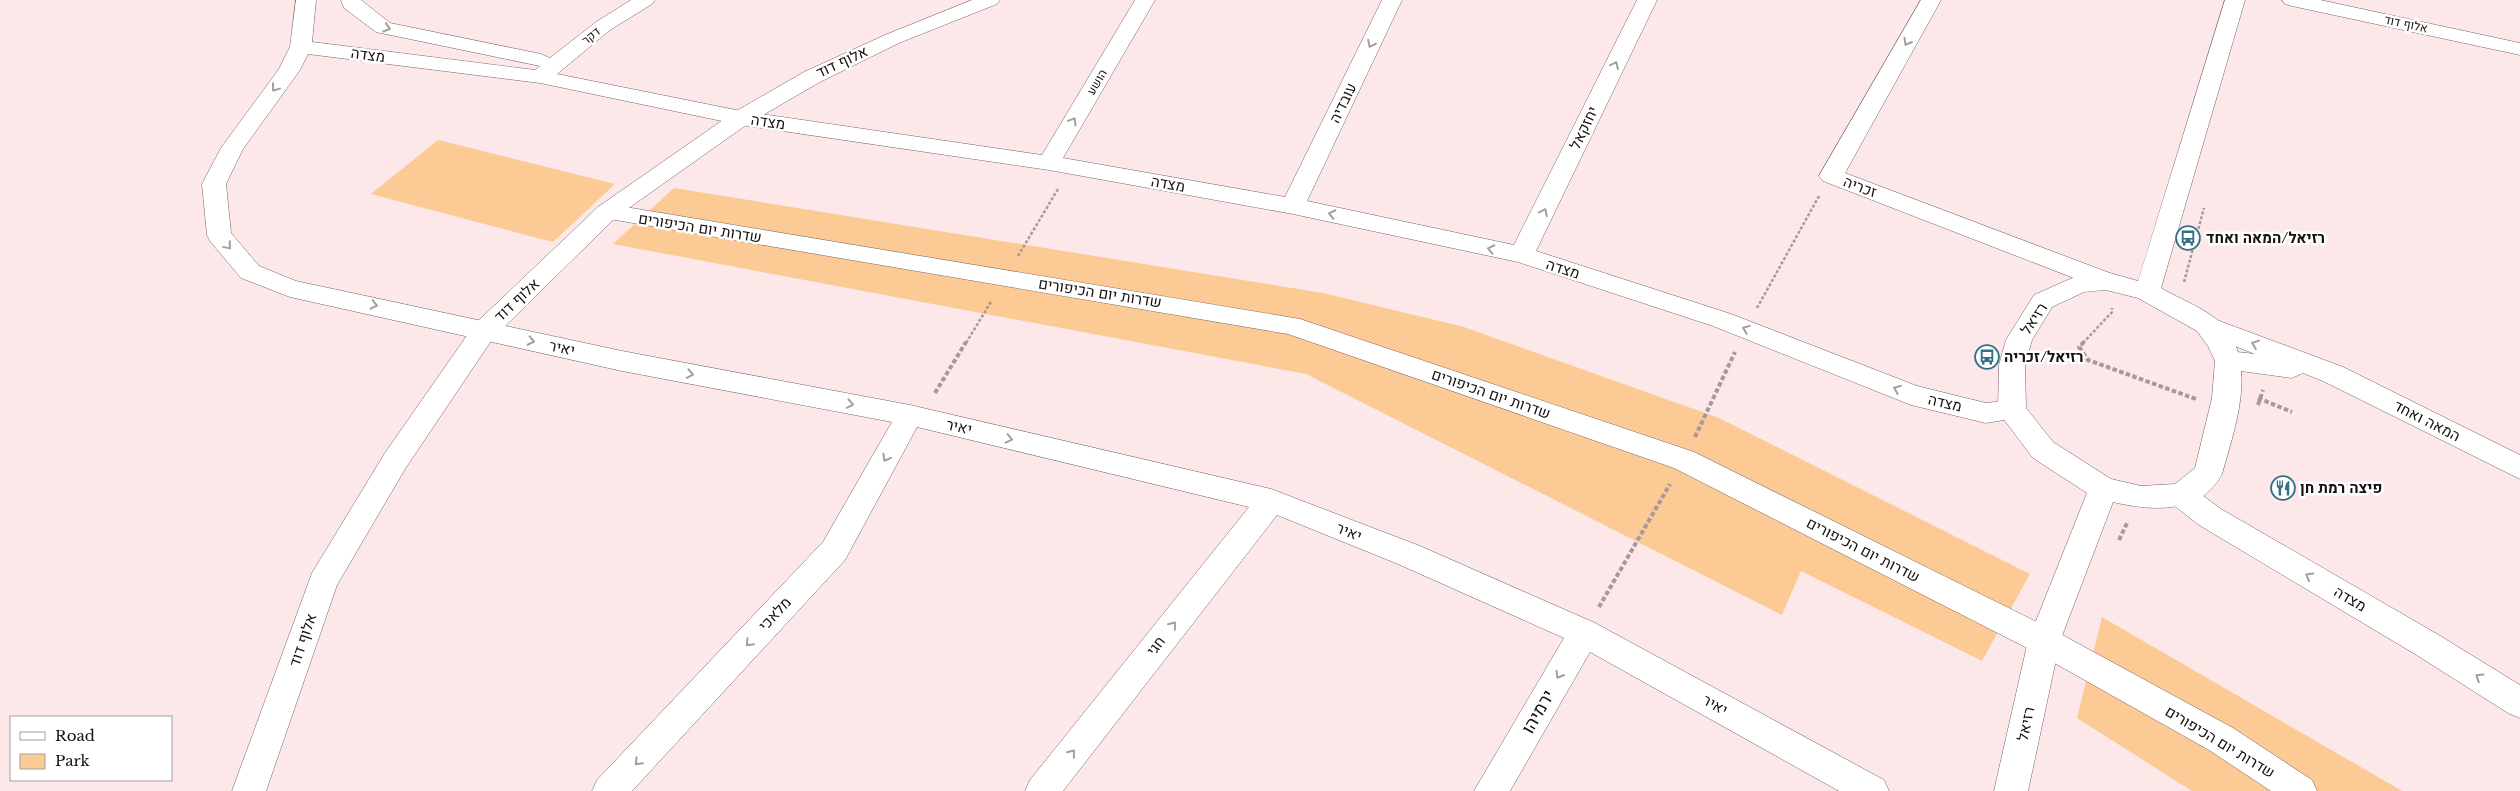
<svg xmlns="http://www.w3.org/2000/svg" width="2520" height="791" viewBox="0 0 2520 791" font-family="'Libre Baskerville',Heebo,serif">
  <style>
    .green { fill: #fcca94 }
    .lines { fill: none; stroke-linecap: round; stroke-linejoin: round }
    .street-casing { stroke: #766365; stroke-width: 1 }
    .secondary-casing { stroke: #766365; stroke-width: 1 }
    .path-far1 { stroke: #a89899; stroke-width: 2.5; stroke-dasharray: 3 2; stroke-linecap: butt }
    .path { stroke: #a89899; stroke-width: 4; stroke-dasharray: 4.5 2.5; stroke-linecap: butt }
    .street { fill: #fff; fill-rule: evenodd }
    .secondary { fill: #fff; fill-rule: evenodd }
    .oneway { stroke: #a29f9f }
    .labels { text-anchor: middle; stroke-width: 5; stroke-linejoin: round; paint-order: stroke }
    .far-street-label { font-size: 12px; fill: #171010; stroke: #fff }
    .street-label { font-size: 15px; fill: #171010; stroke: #fff }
    .poi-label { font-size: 15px; font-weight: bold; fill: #171010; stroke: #fff; text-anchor: start }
    .near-street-label { font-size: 18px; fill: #171010; stroke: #fff }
  </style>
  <rect width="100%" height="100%" fill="#fce7e9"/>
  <!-- green -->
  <path class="green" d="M438 140 615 184 553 242 371 194Z
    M674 188 1323 293 1464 327 1719 418 2030 574 1982 661 1801 571 1782 615 1306 374 613 244Z
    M2102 617 2402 791H2192L2077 718Z"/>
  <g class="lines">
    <!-- street casing -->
    <g class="street-casing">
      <path id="street" d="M296 0H316L312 42 535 70 540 66 376 32 344 8 341 0H361L390 23 541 54 550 58 596 22 631 0H655L652 4 610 30 557 74 741 111 1042 155 1135 0H1155L1063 158 1285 197 1382 0H1402L1307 201 1514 245 1637 0H1657L1536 251 1731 314 1917 386 1986 403 2012 400 2022 403 2026 410 2022 417 1986 423 1911 405 1713 326 1518 262 1293 214 1049 170 741 125 540 83 308 54 300 70 243 149 226 184 231 233 259 266 296 281 622 351 910 405 1271 489 1420 546 1595 623 1884 780 1889 791H1839L1590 652 1510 791H1474L1564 638 1398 564 1277 515 1063 791H1025L1030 780 1249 507 917 427 845 560 632 791H592L597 780 823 542 892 422 622 371 290 297 241 278 210 241 207 235 202 184 221 148 279 69 290 47Z
        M1921 0H1941L1845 173 2115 275 2119 281 2115 287 2106 290 2097 287 1823 181 1819 176Z
        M607 204 1300 319 1694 452 2055 631 2233 728 2312 780 2317 791H2271L2209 750 2033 651 1674 468 1288 334 598 217 595 212 598 207Z
        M2206 316 2343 367 2520 455V479L2323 381 2303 373 2292 378 2219 368 2215 361 2219 354 2228 351 2255 354 2197 331 2193 325 2197 319Z
        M2181 484 2191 487 2221 509 2437 634 2520 685V718L2508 713 2415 654 2199 525 2171 503 2166 495 2171 487Z"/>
    </g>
    <!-- secondary casing -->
    <g class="secondary-casing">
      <path id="secondary" d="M972 0H1000L997 4 899 43 820 82 749 123 616 217 493 338 405 469 337 585 266 791H232L312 573 385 453 475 324 598 207 733 113 804 72 885 35Z
        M2225 0H2245L2161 288C2178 298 2199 306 2215 318 2262 355 2235 427 2222 474 2201 515 2151 511 2113 502L2060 641 2028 791H1994L2028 641 2087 493 2033 458 2002 417 1998 410 1999 365 2006 340 2034 295 2079 275 2106 272 2138 281ZM2106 290 2138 298 2197 331 2208 346 2215 361 2212 398 2195 468 2175 484 2141 486 2111 479 2053 442 2026 408 2025 365 2032 340 2052 307 2084 292Z
        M2282 0H2320L2520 43V55L2292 6 2285 4Z"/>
    </g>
    <!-- path-far1 -->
    <path class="path-far1" d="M1018 256 1058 189
      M2184 282 2204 208
      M1757 308 1819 196
      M966 343 992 300
      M2083 343 2112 312V308"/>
    <!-- path -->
    <path class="path" d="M2084 342 2079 347 2088 360 2196 399
      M935 393 966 342
      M2258 398 2292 412
      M2258 405 2263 390
      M1695 437 1735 352
      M2119 540 2128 521
      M1599 607 1670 484"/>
    <!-- street -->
    <use href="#street" class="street"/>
    <!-- secondary -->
    <use href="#secondary" class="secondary"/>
  </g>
  <!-- one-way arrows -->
  <defs><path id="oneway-chevron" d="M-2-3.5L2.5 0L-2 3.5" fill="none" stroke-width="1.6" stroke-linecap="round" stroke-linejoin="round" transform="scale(1.25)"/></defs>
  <g class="oneway">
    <use href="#oneway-chevron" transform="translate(387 28) rotate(17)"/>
    <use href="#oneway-chevron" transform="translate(1907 42) rotate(120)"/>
    <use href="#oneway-chevron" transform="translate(1371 44) rotate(116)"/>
    <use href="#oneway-chevron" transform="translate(1615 65) rotate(-64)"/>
    <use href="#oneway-chevron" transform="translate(275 88) rotate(127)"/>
    <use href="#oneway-chevron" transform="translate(1073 121) rotate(-59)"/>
    <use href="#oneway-chevron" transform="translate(1544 212) rotate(-64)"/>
    <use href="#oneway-chevron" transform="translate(1332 214) rotate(-168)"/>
    <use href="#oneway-chevron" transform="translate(228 246) rotate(50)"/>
    <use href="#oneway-chevron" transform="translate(1491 249) rotate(-168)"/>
    <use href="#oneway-chevron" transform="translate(374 305) rotate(13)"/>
    <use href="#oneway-chevron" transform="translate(1746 329) rotate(-158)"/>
    <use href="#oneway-chevron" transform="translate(531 341) rotate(12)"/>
    <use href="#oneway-chevron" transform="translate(2255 344) rotate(-159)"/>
    <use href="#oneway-chevron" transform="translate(690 374) rotate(11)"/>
    <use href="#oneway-chevron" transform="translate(1897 389) rotate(-158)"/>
    <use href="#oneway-chevron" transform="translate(850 404) rotate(11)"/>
    <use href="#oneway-chevron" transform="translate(1009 439) rotate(13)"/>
    <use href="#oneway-chevron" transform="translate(886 458) rotate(119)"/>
    <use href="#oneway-chevron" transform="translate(2309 576) rotate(-150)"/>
    <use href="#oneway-chevron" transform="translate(1173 625) rotate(-52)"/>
    <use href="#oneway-chevron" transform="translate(749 643) rotate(133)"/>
    <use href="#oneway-chevron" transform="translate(1559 675) rotate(120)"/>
    <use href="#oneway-chevron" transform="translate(2479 677) rotate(-148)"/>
    <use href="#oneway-chevron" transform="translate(1072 753) rotate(-52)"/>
    <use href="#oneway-chevron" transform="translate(638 762) rotate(133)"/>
  </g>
  <!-- icons -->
  <defs>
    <g id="bus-ring" transform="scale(1.25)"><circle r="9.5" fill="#fff" stroke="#336f86" stroke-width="1.5"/><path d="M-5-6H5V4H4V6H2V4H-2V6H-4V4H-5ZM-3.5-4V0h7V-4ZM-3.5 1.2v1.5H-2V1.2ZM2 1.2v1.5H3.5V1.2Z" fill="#336f86"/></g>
    <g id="restaurant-ring" transform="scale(1.25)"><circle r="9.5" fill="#fff" stroke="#336f86" stroke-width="1.5"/><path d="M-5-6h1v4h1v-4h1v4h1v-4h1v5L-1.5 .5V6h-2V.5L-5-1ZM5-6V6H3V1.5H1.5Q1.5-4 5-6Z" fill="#336f86"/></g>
  </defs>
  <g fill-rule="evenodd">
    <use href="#bus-ring" x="2188" y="238"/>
    <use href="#bus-ring" x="1987" y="357"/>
    <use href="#restaurant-ring" x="2283" y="488"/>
  </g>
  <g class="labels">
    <!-- far-street labels -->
    <g class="far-street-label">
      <text transform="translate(2406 24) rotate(12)" y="4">אלוף דוד</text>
      <text transform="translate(591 36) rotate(-39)" y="4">דקר</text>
      <text transform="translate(1097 82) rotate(-59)" y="4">הושע</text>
    </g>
    <!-- street labels -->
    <g class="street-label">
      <text transform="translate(368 55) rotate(7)" y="5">מצדה</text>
      <text transform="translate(842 62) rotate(-25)" y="5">אלוף דוד</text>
      <text transform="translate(1343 103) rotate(-64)" y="5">עובדיה</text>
      <text transform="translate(768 122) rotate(8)" y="5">מצדה</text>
      <text transform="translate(1584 128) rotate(-64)" y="5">יחזקאל</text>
      <text transform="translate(1168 184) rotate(10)" y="5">מצדה</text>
      <text transform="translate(1860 187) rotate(21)" y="5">זכריה</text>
      <text transform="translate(700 228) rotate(9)" y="5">שדרות יום הכיפורים</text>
      <text transform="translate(1563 269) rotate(18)" y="5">מצדה</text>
      <text transform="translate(1100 293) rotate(9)" y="5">שדרות יום הכיפורים</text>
      <text transform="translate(517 300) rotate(-43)" y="5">אלוף דוד</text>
      <text transform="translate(2034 319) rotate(-56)" y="5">רזיאל</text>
      <text transform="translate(562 348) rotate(12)" y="5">יאיר</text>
      <text transform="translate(1491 394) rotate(19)" y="5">שדרות יום הכיפורים</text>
      <text transform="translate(1945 403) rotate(13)" y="5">מצדה</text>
      <text transform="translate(2427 421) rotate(27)" y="5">המאה ואחד</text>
      <text transform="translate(959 427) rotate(13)" y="5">יאיר</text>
      <text transform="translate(1349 532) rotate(22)" y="5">יאיר</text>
      <text transform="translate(1863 550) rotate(27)" y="5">שדרות יום הכיפורים</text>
      <text transform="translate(2350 599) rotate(30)" y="5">מצדה</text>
      <text transform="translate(775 614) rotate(-47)" y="5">מלאכי</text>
      <text transform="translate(303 640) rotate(-71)" y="5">אלוף דוד</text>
      <text transform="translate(1156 646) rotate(-52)" y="5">חגי</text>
      <text transform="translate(1715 705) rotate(29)" y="5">יאיר</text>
      <text transform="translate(2026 724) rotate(-78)" y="5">רזיאל</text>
      <text transform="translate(2220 742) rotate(31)" y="5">שדרות יום הכיפורים</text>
    </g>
    <!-- poi labels -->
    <g class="poi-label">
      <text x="2206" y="243">רזיאל/המאה ואחד</text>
      <text x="2004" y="362">רזיאל/זכריה</text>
      <text x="2300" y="493">פיצה רמת חן</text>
    </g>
    <!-- near-street labels -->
    <g class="near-street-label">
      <text transform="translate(1538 712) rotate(-60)" y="6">ירמיהו</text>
    </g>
  </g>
  <!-- legend -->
  <rect x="10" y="716" width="162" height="65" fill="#ffffff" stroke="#a29f9f"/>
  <rect x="20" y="732" width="25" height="8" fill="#ffffff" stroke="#a29f9f"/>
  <text x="55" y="741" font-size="15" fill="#171010">Road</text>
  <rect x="20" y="754" width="25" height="15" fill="#fcca94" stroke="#a29f9f"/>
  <text x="55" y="766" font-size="15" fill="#171010">Park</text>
</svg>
